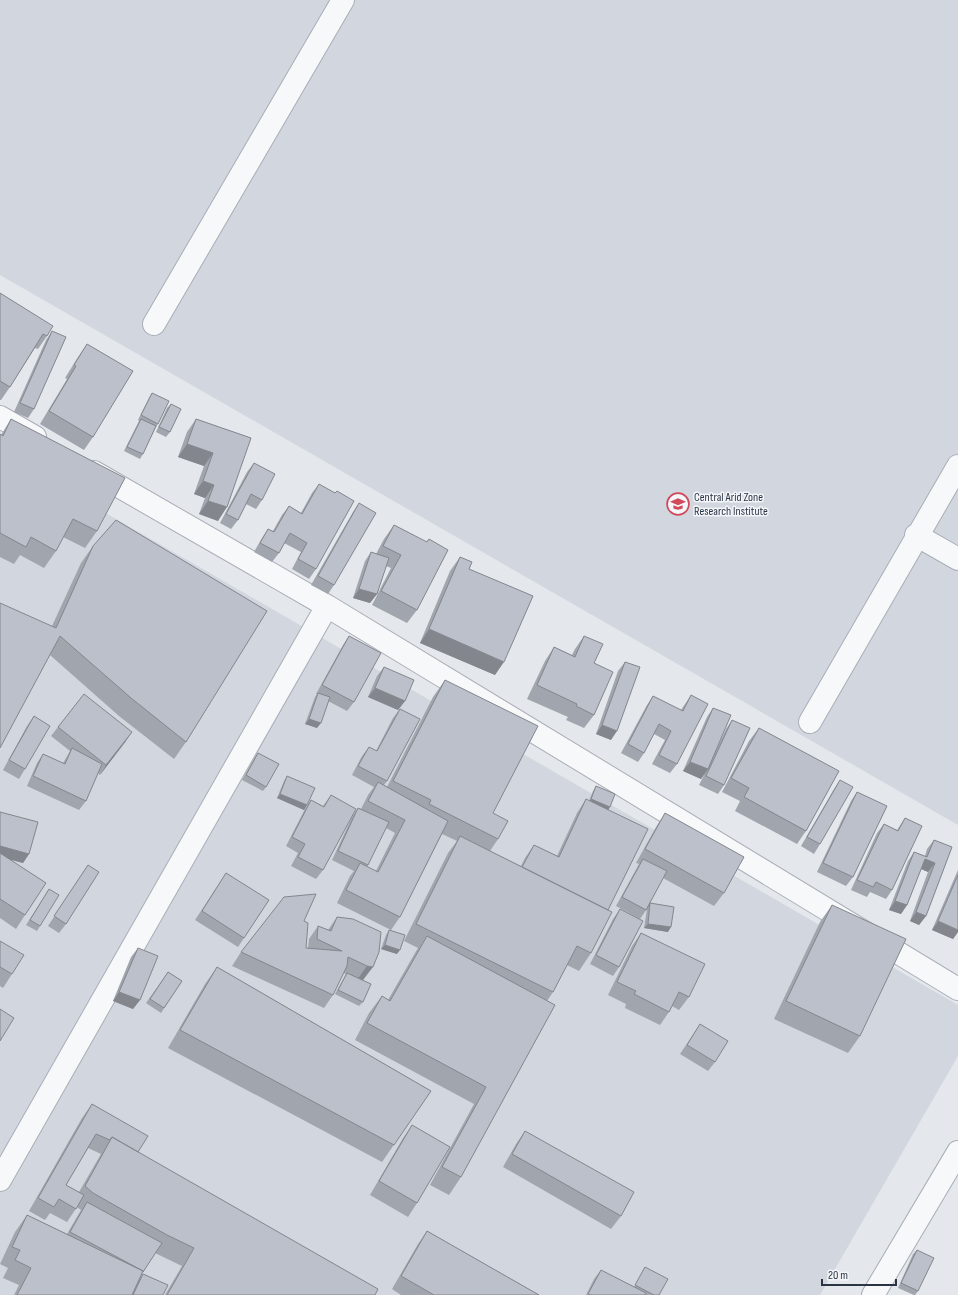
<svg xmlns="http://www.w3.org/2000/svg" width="958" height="1295" viewBox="0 0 958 1295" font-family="'Sofia Sans Condensed',sans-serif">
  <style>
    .built { fill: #d2d6de }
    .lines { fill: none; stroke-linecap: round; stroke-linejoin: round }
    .street-casing { stroke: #a9aeb7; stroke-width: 24 }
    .street { stroke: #f7f8fa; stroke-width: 22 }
    .wall { fill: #a1a5ae; fill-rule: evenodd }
    .shaded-wall { fill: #83868d }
    .building { fill: #bbc0ca; stroke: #83868d }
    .labels { text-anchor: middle; stroke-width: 3; stroke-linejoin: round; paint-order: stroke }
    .poi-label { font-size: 12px; fill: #2b3445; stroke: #f4f6f9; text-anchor: start }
  </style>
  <rect width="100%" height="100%" fill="#e4e7ec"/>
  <!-- built -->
  <path class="built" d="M0 0H958V825L0 275Z
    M0 452 958 1005V1056L820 1295H0Z"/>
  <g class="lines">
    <!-- street casing -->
    <g class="street-casing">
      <path id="street" d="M154 324 343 0
        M0 417 35 437
        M94 472 327 606 958 989
        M916 535 958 559
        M810 722 958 466
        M0 1180 327 606
        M873 1295 958 1152"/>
    </g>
    <!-- street -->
    <use href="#street" class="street"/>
  </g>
  <!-- wall -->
  <path class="wall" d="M0 293 47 336 38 349 35 348 10 387 1 400H0Z
    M52 331 34 409 28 418 14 412 46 340Z
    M87 344 93 437 84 450 40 424 67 379 65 378 78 357Z
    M152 393 158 424 155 429 143 454 140 459 124 451 139 421 138 420 149 398Z
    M171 404 170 432 166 437 156 432 167 408Z
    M11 419 97 531 85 548 63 537 56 551 44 568 20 555 14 564 0 557V434L1 435Z
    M196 419 251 438 218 521 199 514 205 498 194 494 204 466 178 457 187 432Z
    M254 463 262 500 256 509 246 504 238 520 231 529 220 523 247 472Z
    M319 484 316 569 309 579 292 569 301 552 284 543 279 553 272 562 254 552 262 538 268 529 273 531 282 515 289 506 301 513 312 493Z
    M359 503 334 585 328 594 311 585 353 512Z
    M394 525 426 542 429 539 417 610 407 623 372 605 391 568 386 566 377 594 370 603 353 598 365 561 371 552 376 554 384 539Z
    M93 546 186 742 174 759 119 716 50 655 52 626 81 563Z
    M460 557 469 569 495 675 420 643 450 571Z
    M349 636 354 702 347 711 328 701 317 728 305 724 315 697 317 694H316L343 645Z
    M584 636 594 663V715L584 728 566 720 568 717 527 699 545 661 554 647 572 655 575 649Z
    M625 662 611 740 596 734 618 671Z
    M384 667 405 701 398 710 368 697 377 676Z
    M445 680 493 813 498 839 490 851 521 866 525 858 534 845 557 856 577 813 586 799 589 801 593 791 596 786 608 810V910L591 953 579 971 567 965 553 992 547 1001 461 1177 449 1195 430 1185 474 1104 355 1040 369 1013 382 996 388 1000 415 953 418 948 404 941 448 853 457 841 442 834 400 917 391 930 337 903 350 876 354 871 332 860 352 817 358 808 361 809 368 795 374 787 352 775 362 756 369 747 376 751 393 718 400 709 387 781 384 785 387 787 433 697ZM386 828 395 833 376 871 367 867Z
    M691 695 677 764 670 773 652 764 665 740 654 734 644 753 638 762 621 753 647 705 653 696 681 710Z
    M713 708 717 748 726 729 732 720 724 785 718 794 699 785 705 773 701 779 683 771 707 717Z
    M34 716 25 769 19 779 3 770 27 726Z
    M58 727 126 741 100 775 98 773 86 801 79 810 27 786 37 763 43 754 63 763 66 758 70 751 51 736Z
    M759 728 806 831 797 844 735 811 740 801 722 792 749 741Z
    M258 753 266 787 263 791 242 780 255 757Z
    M287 776 307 805 304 810 277 798 284 781Z
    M840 780 820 844 814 854 801 846 834 789Z
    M857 792 853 877 846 886 817 872 851 801Z
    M331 795 323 870 316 879 291 866 298 853 286 846 305 809 311 800 323 806Z
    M0 812 29 854 23 863 9 859 25 915 16 929 0 918Z
    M665 813 724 893 714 906 663 878 648 906 650 903 668 932 644 928 647 909 640 919 616 906 639 864 636 863 656 827Z
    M905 818 892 890 886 899 870 892 867 897 851 890 877 833 884 824 897 830Z
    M934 840 952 847 926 916 919 925 910 921 928 872 921 869 907 905 901 914 889 910 908 861 914 852 925 856 927 849Z
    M88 865 66 924 59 933 48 926Z
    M958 870V932L953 939 932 930Z
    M226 873 244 938 238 947 195 920Z
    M49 889 40 926 37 931 26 925Z
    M832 905 860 1036 848 1053 774 1019 820 922Z
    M620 909 619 967 613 976 590 964 613 919Z
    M337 917 381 932 363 980H362L363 1002 359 1006 335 994 346 974 343 973 333 995 324 1008 232 966 241 952 304 921 306 948H308L309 939 318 926 328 930Z
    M389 930 397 954 381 949 386 935Z
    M641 933 689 997 679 1010 672 1006 669 1012 660 1025 625 1008 626 1004 608 995 632 946Z
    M0 941 12 974 3 988 0 986Z
    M138 948 140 1000 133 1009 113 1001 131 957Z
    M217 967 431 1091 382 1162 168 1048 205 984Z
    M168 972 182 981 161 1013 146 1003Z
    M700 1024 715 1062 708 1071 680 1054Z
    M92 1104 138 1152 375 1295H165L182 1266 155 1253 142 1274 140 1279 143 1274 163 1295H14L19 1285 3 1278 8 1268 0 1264 15 1232 27 1215 67 1234 81 1210 77 1207 67 1222 50 1213 45 1220 29 1211 82 1118ZM88 1148 101 1154 79 1192 66 1185Z
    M412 1125 417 1203 408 1217 370 1195 403 1138Z
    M525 1131 621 1216 611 1229 503 1167 516 1144Z
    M427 1231 539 1295H401L392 1289 418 1244Z
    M917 1250 918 1291 915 1295H914L898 1288 913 1254Z
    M645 1267 659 1295H586L594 1279 601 1270 634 1287Z"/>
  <!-- shaded-wall -->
  <path class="shaded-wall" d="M187 444 213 453 204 466 178 457Z
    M203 481 214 485 205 498 194 494Z
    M208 501 227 507 218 521 199 514Z
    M359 589 377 594 370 603 353 598Z
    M429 629 504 662 495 675 420 643Z
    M375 688 405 701 398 710 368 697Z
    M309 719 321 723 317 728 305 724Z
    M602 725 617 731 611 740 596 734Z
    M132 732 126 741 100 775 106 765Z
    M690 762 708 769 701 779 683 771Z
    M280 794 307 805 304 810 277 798Z
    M591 799 610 807 607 812 588 804Z
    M0 846 29 854 23 863 0 857Z
    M925 859 935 863 928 872 919 868Z
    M895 901 907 905 901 914 889 910Z
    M916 912 926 916 919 925 910 921Z
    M938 921 958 930V932L953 939 932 930Z
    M648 924 671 927 668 932 644 928Z
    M385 945 400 950 397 954 381 949Z
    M367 966 373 967 363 980H357Z
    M119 992 140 1000 133 1009 113 1001Z"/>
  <!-- building -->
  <path class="building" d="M0 293 53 326 47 336 43 334 10 387 0 381Z
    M52 331 66 337 34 409 20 403Z
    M87 344 133 371 93 437 49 411 76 366 74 365Z
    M152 393 169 401 158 424 141 415Z
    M171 404 181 409 170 432 159 427Z
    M11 419 125 478 97 531 73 519 56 551 31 537 26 547 0 533V434L3 436Z
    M141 419 156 426 143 454 127 447Z
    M196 419 251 438 227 507 208 501 214 485 203 481 213 453 187 444Z
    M254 463 275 474 262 500 251 494 238 520 226 514Z
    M319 484 335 493 337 491 354 501 316 569 298 559 307 543 290 533 279 553 260 543 268 529 274 532 289 506 302 514Z
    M359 503 376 513 334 585 318 576Z
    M116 520 267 611 186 742 131 698 60 636 0 748V603L56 628 93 546Z
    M394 525 427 542 429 539 448 550 417 610 381 591 401 555 383 546Z
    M371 552 389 558 377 594 359 589Z
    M460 557 472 562 469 569 533 596 504 662 429 629Z
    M349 636 381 653 354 702 322 685Z
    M584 636 603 644 594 663 613 672 594 715 576 706 577 704 537 685 554 647 575 657Z
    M625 662 640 667 617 731 602 725Z
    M384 667 414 680 405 701 375 688Z
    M445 680 538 726 493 813 508 821 498 839 429 804 431 800 393 781Z
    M318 693 330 697 321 723 309 719Z
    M84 694 132 732 106 765 58 727Z
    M691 695 708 704 677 764 659 755 671 731 659 724 644 753 628 744 653 696 683 711Z
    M713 708 731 715 708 769 690 762Z
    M400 709 420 719 387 781 358 766 369 747 377 751Z
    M34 716 50 726 25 769 9 760Z
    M732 720 750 728 724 785 706 776Z
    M759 728 839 771 806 831 744 797 749 788 731 778Z
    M72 748 102 764 86 801 33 776 43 754 65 764Z
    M258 753 279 764 266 787 246 775Z
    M287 776 315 788 307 805 280 794Z
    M840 780 853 787 820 844 807 837Z
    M378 782 448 821 400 917 346 890 360 863 378 872 405 820 368 801Z
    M596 786 615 794 610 807 591 799Z
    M857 792 887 806 853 877 823 863Z
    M331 795 356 809 323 870 298 857 305 844 292 837 311 800 324 807Z
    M586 799 648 829 608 910 522 867 534 845 559 857Z
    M358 808 389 822 368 865 338 851Z
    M0 812 38 822 29 854 0 846Z
    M665 813 744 857 724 893 645 849Z
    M905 818 922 826 892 890 876 882 873 887 857 880 884 824 898 831Z
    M460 836 612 912 591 953 577 946 553 992 416 924Z
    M934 840 952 847 926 916 916 912 935 863 925 859 907 905 895 901 914 852 927 857Z
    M0 853 46 883 25 915 0 899Z
    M643 859 667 871 646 910 622 897Z
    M88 865 99 872 66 924 54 916Z
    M226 873 269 900 244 938 202 911Z
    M958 875V930L938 921Z
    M49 889 59 895 40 926 30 920Z
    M316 894 304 921 308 923 306 948 342 951 317 939 318 926 331 931 337 917 353 919 381 932 379 952 373 967 367 966 348 957 347 966 333 995 241 952 284 897Z
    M650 903 674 907 671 927 648 924Z
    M832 905 906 939 860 1036 786 1001Z
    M620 909 643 921 619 967 596 955Z
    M389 930 405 935 400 950 385 945Z
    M641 933 705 964 689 997 679 992 669 1012 634 994 636 991 617 982Z
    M427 936 555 1005 461 1177 442 1167 486 1087 367 1023 382 996 390 1001Z
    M0 941 24 955 12 974 0 967Z
    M138 948 158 956 140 1000 119 992Z
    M217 967 431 1091 394 1145 180 1030Z
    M168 972 182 981 164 1008 150 999Z
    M347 973 371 984 363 1002 338 990Z
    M0 1009 14 1018 0 1041Z
    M700 1024 728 1041 715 1062 687 1045Z
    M92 1104 148 1136 138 1152 112 1137 110 1140 96 1134 66 1185 84 1195 76 1209 59 1199 54 1207 38 1198Z
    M412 1125 450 1147 417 1203 379 1181Z
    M525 1131 634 1192 621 1216 512 1154Z
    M112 1137 378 1289 375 1295H167L194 1248 167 1235 93 1193 85 1186Z
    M87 1202 162 1243 143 1272V1271L132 1265 70 1232Z
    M27 1215 143 1271 132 1295H17L31 1268 15 1260 20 1250 12 1247Z
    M427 1231 539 1295H434L401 1276Z
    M917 1250 934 1258 918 1291 901 1283Z
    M645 1267 668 1279 659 1295H654L635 1285Z
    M601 1270 646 1293 645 1295H591L588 1294Z
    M143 1274 168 1285 163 1295H133Z"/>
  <!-- icons -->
  <defs>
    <g id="university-ring" transform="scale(1.15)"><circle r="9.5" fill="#f4f6f9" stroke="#d1495b" stroke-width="1.5"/><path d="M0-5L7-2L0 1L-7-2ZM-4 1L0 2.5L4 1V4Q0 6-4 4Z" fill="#d1495b"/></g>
  </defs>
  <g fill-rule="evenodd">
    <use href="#university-ring" x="678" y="504"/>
  </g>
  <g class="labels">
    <!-- poi labels -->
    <g class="poi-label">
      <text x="694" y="501">Central Arid Zone<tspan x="694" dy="14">Research Institute</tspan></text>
    </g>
  </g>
  <!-- scale -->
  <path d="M822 1279v6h74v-6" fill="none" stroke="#2b3445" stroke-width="2"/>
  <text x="828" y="1279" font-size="12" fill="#2b3445" stroke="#f4f6f9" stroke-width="3" paint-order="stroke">20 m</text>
</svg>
